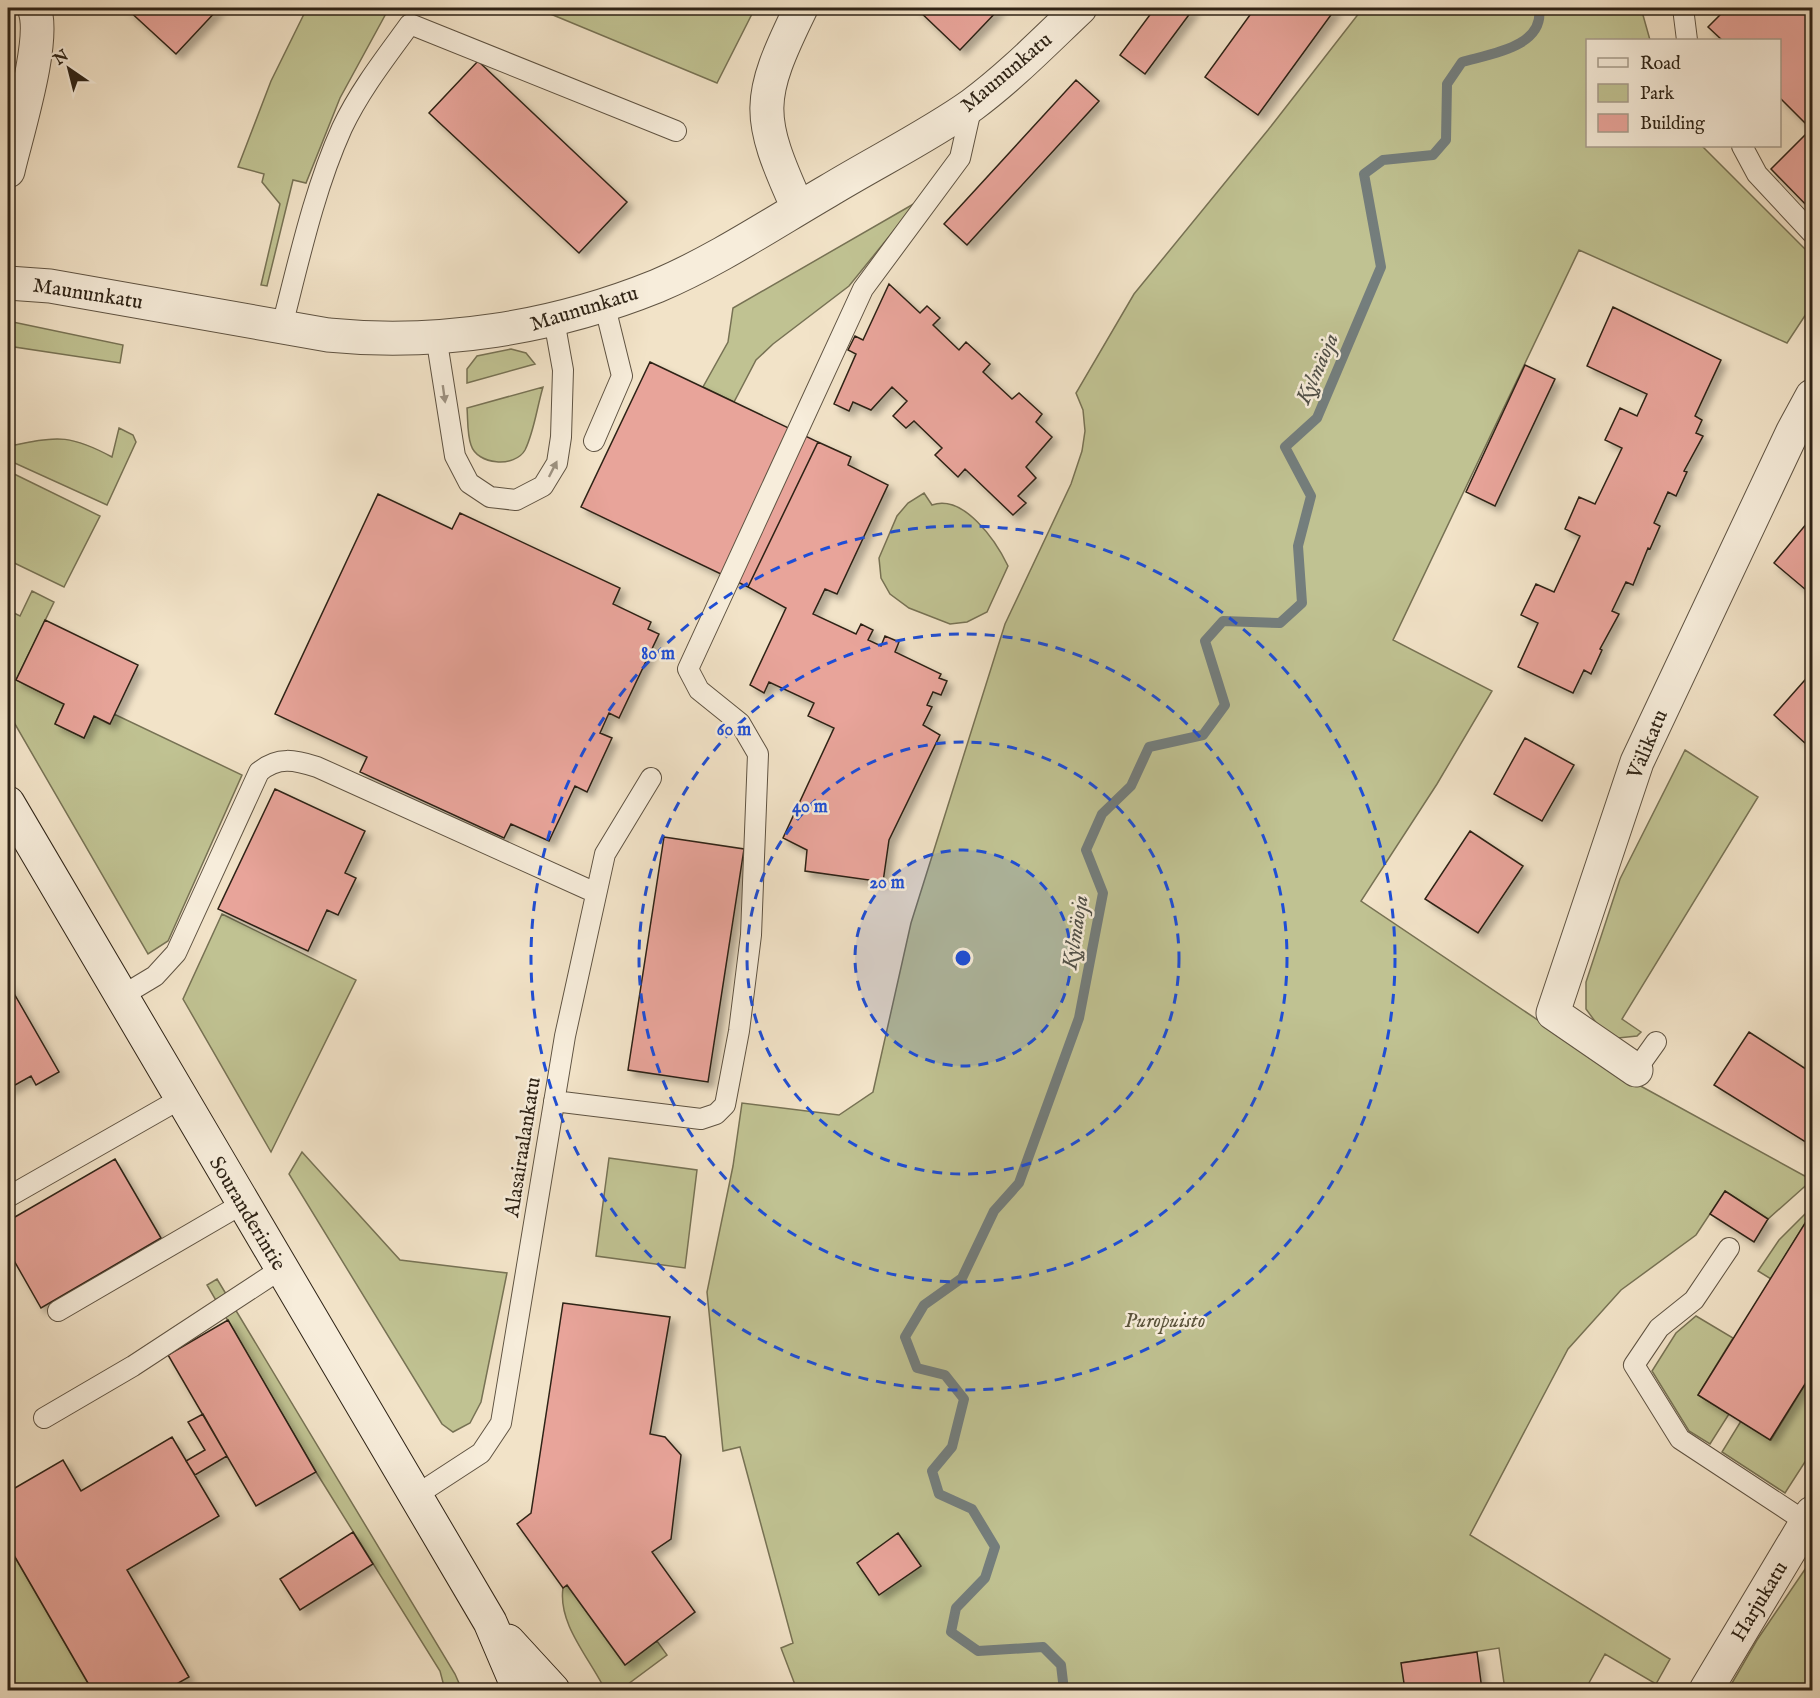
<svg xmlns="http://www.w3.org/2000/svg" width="1820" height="1698" viewBox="0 0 1820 1698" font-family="'IM FELL English',serif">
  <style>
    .green { fill: #c0c292; stroke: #777254; stroke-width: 1.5 }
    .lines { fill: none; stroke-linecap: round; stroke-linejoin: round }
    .stream { stroke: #747e7d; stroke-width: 10 }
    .building { fill: #e8a49a; stroke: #2e2316; stroke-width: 1.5; filter: url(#shadow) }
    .lane-casing { stroke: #5f5342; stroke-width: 22 }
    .street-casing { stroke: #5f5342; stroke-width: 35 }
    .secondary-casing { stroke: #2e2316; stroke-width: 35 }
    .lane { stroke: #f7eddb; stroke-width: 20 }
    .street { stroke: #f7eddb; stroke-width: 33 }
    .secondary { stroke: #f7eddb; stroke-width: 33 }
    .oneway { fill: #9d9282 }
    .ring { fill: none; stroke: #1d4ed8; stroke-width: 3; stroke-dasharray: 10 8 }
    .labels { text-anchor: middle; stroke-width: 5; stroke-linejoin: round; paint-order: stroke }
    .street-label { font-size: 21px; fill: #2e2316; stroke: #f7eddb }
    .park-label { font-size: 21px; font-style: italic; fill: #5a533b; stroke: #f7eddb }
    .water-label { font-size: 22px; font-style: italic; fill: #515149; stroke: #f7eddb }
    .centre { fill: #1d4ed8; stroke: #f7eddb; stroke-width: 3 }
    .ring-label { font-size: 18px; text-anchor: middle; font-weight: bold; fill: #1d4ed8; stroke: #f7eddb; stroke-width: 5; stroke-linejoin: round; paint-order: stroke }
  </style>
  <defs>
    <filter id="shadow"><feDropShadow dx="5.5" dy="5.5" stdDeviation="3" flood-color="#0004"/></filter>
  </defs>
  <rect width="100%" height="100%" fill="#f2e3c8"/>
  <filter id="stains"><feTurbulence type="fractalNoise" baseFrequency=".00333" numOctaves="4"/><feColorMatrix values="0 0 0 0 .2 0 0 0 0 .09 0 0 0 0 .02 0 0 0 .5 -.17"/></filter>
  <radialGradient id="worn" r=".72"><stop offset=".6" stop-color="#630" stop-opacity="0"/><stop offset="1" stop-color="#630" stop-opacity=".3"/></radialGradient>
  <!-- green -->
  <path class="green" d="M307 8H389L340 98 306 183 293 180 267 286 261 285 280 204 262 182 264 174 238 167 271 81Z
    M536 8H755L717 83Z
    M1363 8H1641L1650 40H1588V146H1702L1812 256V305L1787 343 1579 250 1393 640 1492 691 1437 784 1361 901 1615 1072 1812 1180 1768 1219 1725 1191 1696 1235 1621 1290 1568 1349 1470 1535 1670 1659 1656 1684 1605 1654 1585 1690H1505L1499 1648 1402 1663 1405 1690H797L781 1648 793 1643 740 1447 723 1451 707 1292 733 1166 742 1103 839 1115 873 1092 911 923 1005 624 1071 484 1082 451 1085 431 1083 410 1076 393 1134 294 1268 130Z
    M917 202 849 286 773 344 756 360 734 402 703 387 728 342 733 308Z
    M8 321 123 345 120 363 8 346Z
    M511 349 526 353 535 364 467 383V369L477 356Z
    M543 387C537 407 534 432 525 450 515 468 477 465 471 445 467 434 468 420 467 408Z
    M119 428 133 435 136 442 107 505 8 460V433L15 445C58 435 73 436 112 457Z
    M8 471 100 516 64 587 8 560Z
    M924 493 932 505C964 494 996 541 1008 566L987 612 967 622 950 624 909 608 890 594 881 578 879 558 897 516 908 503Z
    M32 591 54 602 16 680 64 704 55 724 84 738 94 716 109 724 114 714 242 775 168 941 148 954 8 712V610L20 616Z
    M1685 750 1758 797 1622 1019 1641 1032 1637 1036 1618 1038 1597 1024 1586 1009V982L1620 879Z
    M222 914 356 980 271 1152 183 999Z
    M302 1152 400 1260 507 1273 481 1402 470 1423 453 1432 442 1424 289 1174Z
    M609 1158 697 1170 685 1268 596 1256Z
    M1812 1207V1212L1771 1279 1758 1271 1779 1240Z
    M217 1279 455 1674 462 1690H445L440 1671 316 1472 207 1285Z
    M1696 1316 1733 1338 1698 1395 1729 1414 1710 1444 1689 1431 1652 1371 1676 1333Z
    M1812 1373V1451L1785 1493 1722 1452 1741 1421 1771 1440Z
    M8 1545 92 1690H8Z
    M1812 1559V1690H1728L1757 1640Z
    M567 1585 625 1665 657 1641 667 1655 620 1690H610L602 1684C586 1654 558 1622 563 1588Z"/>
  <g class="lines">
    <!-- stream -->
    <path class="stream" d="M1064 1690 1061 1665 1043 1647 978 1651 951 1632 956 1608 985 1578 995 1547 972 1509 939 1494 932 1471 952 1447 964 1399 945 1375 917 1368 905 1337 924 1305 962 1278 994 1211 1019 1183 1079 1018 1103 893 1086 850 1102 814 1131 786 1149 747 1203 735 1225 705 1205 641 1223 621 1280 623 1302 603 1298 546 1311 496 1285 447 1317 418 1381 267 1364 174 1383 160 1433 155 1446 140 1447 84 1462 62C1490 54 1545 47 1539 8"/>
  </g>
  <!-- building -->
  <path class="building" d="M126 8H219L176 54Z
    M916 8H1000L960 50Z
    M1155 8H1194L1145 74 1120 55Z
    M1255 8H1336L1258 115 1205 77Z
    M1727 8H1812V211L1771 169 1811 129 1780 98V40H1722L1708 27Z
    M478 61 627 202 579 253 429 113Z
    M1076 80 1099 101 967 245 944 224Z
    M889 284 920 313 927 306 940 318 933 325 959 350 966 342 990 364 983 372 1012 399 1019 393 1042 414 1036 422 1052 437 1026 467 1036 478 1018 496 1026 503 1013 515 965 469 958 477 935 455 942 448 914 421 906 428 893 416 907 401 892 387 871 410 853 402 849 411 834 404 856 354 848 350 855 336 863 340Z
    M1613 307 1721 360 1695 416 1702 420 1696 433 1703 436 1684 471 1687 472 1676 496 1668 492 1654 523 1660 526 1650 549 1648 548 1633 585 1626 582 1612 611 1619 614 1600 649 1602 650 1591 674 1584 670 1573 693 1518 667 1538 623 1521 615 1536 584 1554 592 1580 536 1565 529 1579 497 1595 504 1622 448 1605 440 1620 408 1637 416 1647 394 1587 366Z
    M650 362 818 442 748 587 581 507Z
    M1525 365 1555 379 1495 506 1466 492Z
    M818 442 851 457 848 465 888 485 837 594 825 589 813 614 856 634 861 624 873 630 868 640 881 646 885 636 899 642 895 652 941 674 939 678 947 681 941 695 933 692 927 705 932 707 923 725 940 735 889 840 883 882 805 871 807 850 783 838 834 728 808 716 814 703 769 682 764 693 750 685 786 608 748 587Z
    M378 494 452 529 460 513 620 588 613 604 651 622 648 629 659 634 619 718 609 713 600 733 612 738 587 792 575 786 549 841 511 824 504 838 360 772 367 757 275 714Z
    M1812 517V595L1774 563Z
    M45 620 138 665 110 724 94 716 84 738 55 724 64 704 16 680Z
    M1812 672V737L1806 744 1774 715Z
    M1525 738 1574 765 1542 821 1494 794Z
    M275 789 365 831 345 873 356 878 338 915 327 910 308 951 218 909Z
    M1470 831 1523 866 1478 933 1425 899Z
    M664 837 744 849 708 1082 628 1070Z
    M8 983 59 1072 36 1085 31 1076 8 1089Z
    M1749 1032 1812 1073V1146L1714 1085Z
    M115 1159 161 1238 41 1308 8 1250V1221Z
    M1725 1191 1768 1219 1754 1242 1710 1214Z
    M1812 1212V1373L1770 1440 1698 1395Z
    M563 1303 670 1317 650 1434 665 1437 681 1455 671 1539 652 1552 695 1612 625 1665 567 1585 563 1588 517 1524 531 1513Z
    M228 1320 316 1472 256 1506 168 1355Z
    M203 1414 227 1456 195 1475 186 1461 205 1450 188 1422Z
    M172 1437 219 1516 127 1570 189 1677 166 1690H92L8 1545V1492L63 1460 81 1491Z
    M353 1532 373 1564 300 1610 280 1579Z
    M898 1533 921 1566 879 1595 857 1563Z
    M1477 1652 1482 1690H1405L1401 1663Z"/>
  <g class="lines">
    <!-- lane casing -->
    <g class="lane-casing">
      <path id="lane" d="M1683 8 1687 40
        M1742 146 1757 174 1812 233
        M282 326C299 260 314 190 342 128 360 90 386 57 410 24L676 131
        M436 336 455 456 469 483 490 497 516 500 543 486 557 463 561 437 563 370 554 320
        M594 441 622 376 604 303
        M120 997 155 976 176 953 259 772C278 756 295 760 317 767L596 893
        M1636 1070 1656 1042
        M554 1101 701 1119 716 1114 725 1105 739 1031 751 935 758 754 740 723 699 690 688 669 863 289 960 158 972 105
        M8 1197 180 1099
        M1729 1248 1694 1300 1659 1328 1634 1365 1680 1439 1806 1522
        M58 1311 242 1204
        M44 1418 133 1366 281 1269
        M415 1496 481 1453 501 1423 565 1036 605 854 651 778"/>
    </g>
    <!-- street casing -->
    <g class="street-casing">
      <path id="street" d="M8 171C16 136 47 38 34 8
        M798 208C756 115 756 100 801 8
        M8 283 50 286 328 335C439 346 553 328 657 286 716 261 773 223 828 191 874 163 930 135 972 105 1011 76 1045 41 1080 8
        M1636 1070 1553 1013 1637 762 1793 431 1812 396
        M1706 1690 1812 1513"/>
    </g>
    <!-- secondary casing -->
    <g class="secondary-casing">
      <path id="secondary" d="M8 803 490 1622 519 1690
        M508 1641 553 1690"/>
    </g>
    <!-- lane -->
    <use href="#lane" class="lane"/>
    <!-- street -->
    <use href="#street" class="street"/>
    <!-- secondary -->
    <use href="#secondary" class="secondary"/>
  </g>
  <!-- one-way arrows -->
  <defs><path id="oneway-solid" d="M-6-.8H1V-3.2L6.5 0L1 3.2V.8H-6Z" transform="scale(1.5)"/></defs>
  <g class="oneway">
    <use href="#oneway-solid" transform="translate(444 394) rotate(82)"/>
    <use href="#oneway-solid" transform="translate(553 469) rotate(-63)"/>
  </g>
  <!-- distance rings -->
  <circle cx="963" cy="958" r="108" fill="#1d4ed8" fill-opacity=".12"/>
  <g class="ring">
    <circle cx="963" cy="958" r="108"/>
    <circle cx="963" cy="958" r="216"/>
    <circle cx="963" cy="958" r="324"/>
    <circle cx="963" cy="958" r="432"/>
  </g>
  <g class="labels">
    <!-- street labels -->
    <g class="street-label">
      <text transform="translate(1006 72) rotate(-40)" y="7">Maununkatu</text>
      <text transform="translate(88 293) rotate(9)" y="7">Maununkatu</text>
      <text transform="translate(584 308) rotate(-17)" y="7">Maununkatu</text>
      <text transform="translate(1647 744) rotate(-67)" y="7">Välikatu</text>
      <text transform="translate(522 1147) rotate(-81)" y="7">Alasairaalankatu</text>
      <text transform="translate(248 1213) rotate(59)" y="7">Souranderintie</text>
      <text transform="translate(1759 1601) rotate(-59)" y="7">Harjukatu</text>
    </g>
    <!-- park labels -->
    <g class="park-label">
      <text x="1165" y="1327">Puropuisto</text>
    </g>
    <!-- water labels -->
    <g class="water-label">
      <text transform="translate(1316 368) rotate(-66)" y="8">Kylmäoja</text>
      <text transform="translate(1074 932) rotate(-81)" y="8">Kylmäoja</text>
    </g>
  </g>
  <circle cx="963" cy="958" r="9" class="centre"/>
  <g class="ring-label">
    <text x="658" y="659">80 m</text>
    <text x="734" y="735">60 m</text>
    <text x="810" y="812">40 m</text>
    <text x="887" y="888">20 m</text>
  </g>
  <!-- margin -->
  <rect width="1820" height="1698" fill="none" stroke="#f2e3c8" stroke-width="30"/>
  <rect x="9" y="9" width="1802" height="1680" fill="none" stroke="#2e2316" stroke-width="3"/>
  <rect x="15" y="15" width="1790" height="1668" fill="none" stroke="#2e2316" stroke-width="1.5"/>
  <!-- legend -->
  <rect x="1586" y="39" width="195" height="108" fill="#f7eddb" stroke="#a79c8c" stroke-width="1.5"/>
  <rect x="1598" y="58" width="30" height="9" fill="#f7eddb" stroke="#a79c8c" stroke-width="1.5"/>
  <text x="1640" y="69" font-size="18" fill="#2e2316">Road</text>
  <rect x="1598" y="84" width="30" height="18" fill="#c0c292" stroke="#a79c8c" stroke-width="1.5"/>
  <text x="1640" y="99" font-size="18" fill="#2e2316">Park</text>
  <rect x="1598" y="114" width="30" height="18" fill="#e8a49a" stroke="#a79c8c" stroke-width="1.5"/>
  <text x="1640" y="129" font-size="18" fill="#2e2316">Building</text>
  <!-- north arrow -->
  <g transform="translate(69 69) rotate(325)" stroke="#f7eddb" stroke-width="4.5" paint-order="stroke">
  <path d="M0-4.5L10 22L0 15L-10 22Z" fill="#2e2316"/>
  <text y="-9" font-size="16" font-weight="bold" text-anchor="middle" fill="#2e2316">N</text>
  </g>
  <rect width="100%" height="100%" filter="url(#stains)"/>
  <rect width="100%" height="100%" fill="url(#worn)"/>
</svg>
